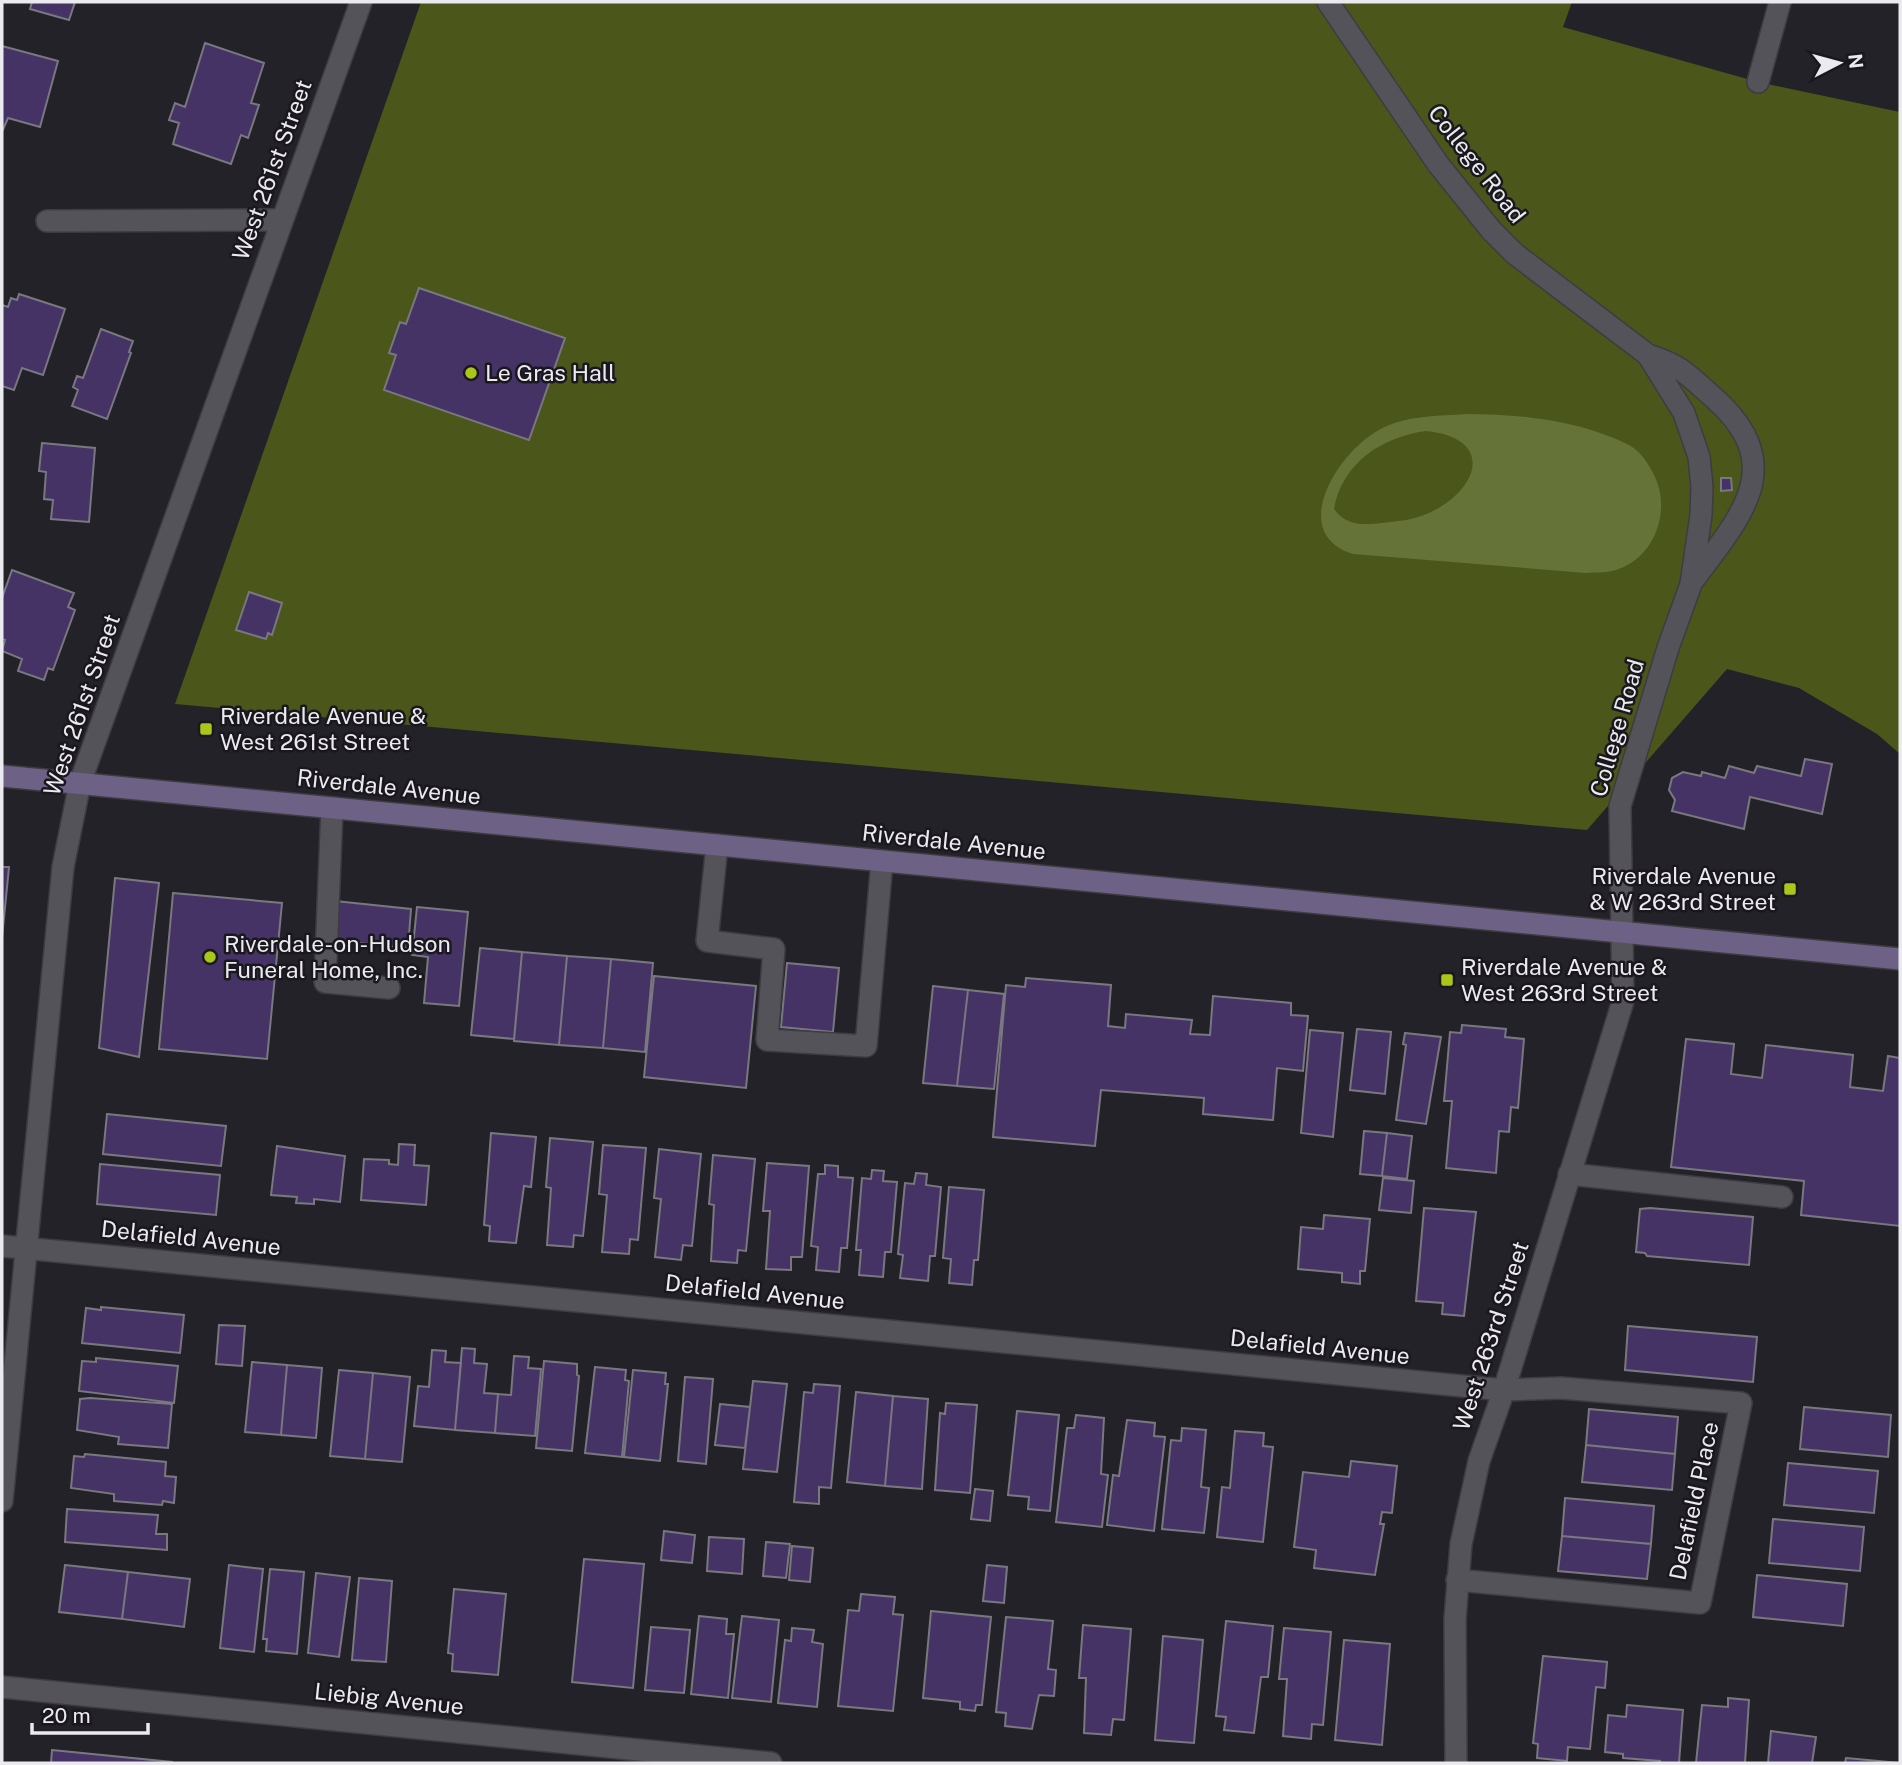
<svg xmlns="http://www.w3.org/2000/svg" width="1902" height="1765" viewBox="0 0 1902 1765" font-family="'Public Sans',sans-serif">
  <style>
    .forest { fill: #4a561a }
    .water { fill: #657338; fill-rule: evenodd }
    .building { fill: #453365; stroke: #79777f; stroke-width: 2 }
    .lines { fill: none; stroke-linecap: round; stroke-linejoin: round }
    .service-casing { stroke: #3e3c42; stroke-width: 24 }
    .minor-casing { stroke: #3e3c42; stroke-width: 24 }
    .secondary-casing { stroke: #3e3c42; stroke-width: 24 }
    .service { stroke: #55535a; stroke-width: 21 }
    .minor { stroke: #55535a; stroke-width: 21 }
    .secondary { stroke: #6e6186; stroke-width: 21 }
    .poi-dot { fill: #a9c719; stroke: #1a181e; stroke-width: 2.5 }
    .labels { text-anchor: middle; stroke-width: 5; stroke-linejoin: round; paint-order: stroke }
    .street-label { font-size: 23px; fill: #ebeaee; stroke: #1a181e }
    .poi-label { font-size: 23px; fill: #ebeaee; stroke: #1a181e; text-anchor: start }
  </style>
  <rect width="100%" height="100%" fill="#232228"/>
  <!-- forest -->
  <path class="forest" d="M421 2H1572L1563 27 1758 82 1900 112V754L1877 734 1799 688 1727 669 1587 830 175 704Z"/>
  <!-- water -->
  <path class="water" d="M1468 414C1521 414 1581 421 1629 445 1640 451 1648 463 1653 473 1673 509 1655 561 1612 571 1604 573 1594 572 1586 573L1353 554C1286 533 1339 451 1379 430 1406 415 1438 416 1468 414ZM1426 431C1495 438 1480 489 1429 513 1414 520 1398 521 1382 523 1363 525 1346 526 1334 509 1342 463 1382 437 1426 431Z"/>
  <!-- building -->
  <path class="building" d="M32 2H75L69 20 30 9Z
    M205 43 264 63 251 103 259 105 248 138 241 135 231 164 173 144 179 123 169 120 175 103 185 107Z
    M2 46 58 61 40 127 8 118 2 132Z
    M419 288 565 338 529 440 384 390 396 355 389 353 400 322 406 324Z
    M19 294 65 309 43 375 22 368 14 390 2 386V305L8 307 11 298 17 300Z
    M101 329 133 341 129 352 131 353 107 419 72 406 78 390 73 387 77 376 83 378Z
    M42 443 95 448 89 522 51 519 53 500 44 499 46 472 39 471Z
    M1721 478H1731L1732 490 1721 491Z
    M12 570 74 593 68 607 75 610 53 670 48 668 44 680 18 671 22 659 2 651 5 640 2 639V598Z
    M249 592 282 603 272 635 268 633 266 639 236 630Z
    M1805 759 1832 764 1822 814 1750 797 1744 829 1672 811 1675 800 1669 790 1672 778 1683 772 1701 776 1702 772 1725 778 1729 766 1754 773 1757 766 1801 776Z
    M2 867H9L2 938Z
    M115 878 159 883 139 1057 99 1048Z
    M173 893 282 903 267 1059 159 1049Z
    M335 901 411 909 408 948 331 940Z
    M417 907 468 912 459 1006 424 1003 428 957 412 955Z
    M480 948 522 952 514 1039 471 1035Z
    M522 952 567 956 559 1045 514 1041Z
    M567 956 611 959 603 1048 559 1045Z
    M611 959 653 963 645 1052 603 1048Z
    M787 963 839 968 833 1032 781 1027Z
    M654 976 756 986 746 1088 644 1077Z
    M1026 978 1111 985 1108 1026 1125 1028 1126 1014 1192 1020 1190 1034 1210 1035 1213 996 1291 1003V1015L1308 1016 1303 1071 1277 1068 1273 1120 1203 1114 1204 1098 1101 1090 1095 1146 993 1137 1006 985 1025 987Z
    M933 986 968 990 957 1086 923 1083Z
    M968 990 1004 994 994 1089 957 1086Z
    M1462 1025 1506 1029 1505 1037 1524 1039 1518 1108 1511 1107 1509 1132 1499 1131 1496 1173 1446 1168 1452 1101H1444L1450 1032 1461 1033Z
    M1357 1029 1391 1032 1385 1094 1350 1090Z
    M1310 1030 1343 1033 1333 1137 1301 1133Z
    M1405 1033 1441 1037 1426 1124 1396 1120 1406 1045 1403 1044Z
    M1686 1039 1734 1044 1731 1074 1762 1078 1766 1045 1853 1055 1850 1087 1883 1091 1888 1056 1900 1058V1226L1801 1215 1804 1181 1671 1167Z
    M107 1114 226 1126 221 1166 103 1154Z
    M1364 1131 1387 1133 1382 1176 1360 1174Z
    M491 1133 536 1137 531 1187 524 1186 516 1243 489 1241 490 1226 484 1225Z
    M1387 1133 1412 1136 1407 1179 1382 1176Z
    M550 1138 593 1142 583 1236 574 1235 573 1247 547 1245 551 1188 546 1187Z
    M399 1144 415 1145 414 1165 429 1166 426 1205 361 1200 364 1159 389 1160V1164L398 1165Z
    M603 1145 646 1148 638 1240 630 1239 629 1254 602 1252 607 1195 599 1194Z
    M277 1146 345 1156 340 1202 314 1199V1204L296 1203 297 1197 271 1195Z
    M659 1149 701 1154 692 1246 683 1245 681 1260 655 1257 661 1199 654 1198Z
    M713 1155 755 1159 746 1251 738 1250 737 1263 711 1261 714 1205 709 1204Z
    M767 1163 809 1166 802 1257H791V1270L766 1269 770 1211H763Z
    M100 1164 220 1175 216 1215 97 1204Z
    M825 1165 838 1166V1177L853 1178 847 1248H841L839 1272 816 1270 818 1247 811 1246 818 1174H825Z
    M872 1170 884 1171 883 1181 897 1182 891 1252H885L883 1277 859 1275 861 1250H856L862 1178 871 1179Z
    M916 1173 927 1174 926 1185 941 1187 935 1256H930L928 1281 900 1278 903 1255 898 1254 905 1183 914 1184Z
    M1383 1178 1414 1181 1411 1213 1379 1210Z
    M949 1187 984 1190 978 1260H974L972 1285 949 1283 951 1259 943 1258Z
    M1424 1208 1476 1212 1464 1316 1442 1314 1443 1303 1416 1301Z
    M1650 1208 1753 1217 1749 1265 1647 1256 1645 1253 1636 1252 1640 1209Z
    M1324 1215 1370 1219 1365 1271H1360V1284L1342 1282V1273L1298 1269 1301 1227 1323 1229Z
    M101 1307 184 1315 180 1353 82 1343 86 1308 101 1310Z
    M219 1325 245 1326 242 1366 216 1364Z
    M1628 1326 1757 1337 1753 1382 1625 1370Z
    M462 1348 475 1349 474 1363 487 1364 484 1393 498 1394 495 1433 455 1430Z
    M432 1350 446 1351 445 1362 461 1363 455 1430 414 1426 418 1386 429 1387Z
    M514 1356 529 1357 528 1368 541 1369 535 1436 495 1433 498 1394 511 1395Z
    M96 1358 178 1366 174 1403 79 1391 82 1361 96 1362Z
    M544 1361 577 1364V1375L579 1376 572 1451 536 1448Z
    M252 1362 287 1365 281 1435 245 1432Z
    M287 1365 322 1368 316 1438 281 1435Z
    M595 1367 626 1370 625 1380 629 1381 622 1457 585 1453Z
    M339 1370 373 1373 365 1459 330 1456Z
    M633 1370 666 1373 665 1384H668L660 1461 624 1457Z
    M373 1373 410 1377 402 1462 365 1459Z
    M685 1377 713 1379 706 1464 678 1461Z
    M753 1381 787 1384 777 1472 743 1469Z
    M814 1384 840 1386 831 1488 819 1487V1504L794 1502 804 1392 813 1393Z
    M856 1392 893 1396 885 1486 847 1482Z
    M893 1396 928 1399 922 1489 885 1486Z
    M90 1398 172 1404 168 1448 118 1444 119 1437 77 1430 80 1399Z
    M946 1403 977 1405 970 1493 935 1490 940 1413 945 1414Z
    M720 1404 750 1407 745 1448 715 1445Z
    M1804 1407 1891 1415 1888 1457 1800 1449Z
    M1589 1409 1678 1417 1675 1454 1586 1445Z
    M1017 1411 1059 1415 1050 1511 1028 1509 1029 1497 1008 1495Z
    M1076 1415 1104 1418 1101 1474 1108 1475 1102 1527 1056 1522 1067 1428H1074Z
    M1127 1420 1155 1423 1154 1436 1165 1437 1154 1531 1107 1525 1113 1475 1119 1476Z
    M1182 1428 1206 1430 1201 1487 1209 1488 1204 1533 1162 1529 1171 1440 1181 1441Z
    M1235 1431 1264 1433 1263 1446 1273 1447 1263 1542 1217 1537 1222 1487 1230 1488Z
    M1586 1445 1675 1454 1672 1490 1582 1482Z
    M85 1454 166 1462 165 1476 176 1477 174 1503 163 1501 162 1505 114 1501V1494L71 1488 74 1456 84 1457Z
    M1351 1461 1397 1466 1392 1513 1382 1512 1380 1524H1384L1375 1575 1314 1568 1316 1550 1294 1547 1303 1472 1349 1477Z
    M1788 1463 1878 1471 1874 1513 1784 1505Z
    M975 1489 993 1491 990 1521 971 1519Z
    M1565 1498 1654 1506 1651 1544 1562 1536Z
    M67 1509 158 1515 156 1534H167V1550L65 1542Z
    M1773 1519 1864 1527 1860 1571 1769 1563Z
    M664 1531 695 1535 692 1563 661 1560Z
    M1562 1536 1651 1544 1647 1579 1558 1571Z
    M709 1537 744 1539 742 1574 707 1571Z
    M766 1542 790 1544 786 1578 763 1576Z
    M792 1546 813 1548 810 1582 789 1580Z
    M584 1559 644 1564 633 1688 572 1682Z
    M65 1565 128 1572 122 1619 59 1612Z
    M229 1565 263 1569 254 1652 220 1648Z
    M987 1565 1007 1567 1004 1603 983 1601Z
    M270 1569 304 1572 297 1654 266 1651 267 1639H263Z
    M128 1572 190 1579 184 1627 122 1619Z
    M316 1573 350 1577 339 1657 308 1653Z
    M1757 1575 1847 1584 1843 1626 1753 1617Z
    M359 1578 392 1581 386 1662 352 1660Z
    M454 1589 506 1594 498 1675 452 1671 453 1654 448 1653Z
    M861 1594 895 1597 893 1614 903 1615 893 1711 838 1706 848 1610 859 1611Z
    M931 1611 991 1617 982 1705H976L975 1711 960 1709V1702L923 1698Z
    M699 1616 727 1619 726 1634H734L728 1698 691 1694Z
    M742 1616 779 1620 771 1702 732 1698Z
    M1006 1617 1053 1621 1048 1669 1056 1670 1054 1696 1039 1695 1032 1729 1005 1726 1006 1713 996 1712Z
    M1226 1621 1273 1626 1268 1677H1261L1254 1733 1224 1730 1226 1717 1216 1716Z
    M1083 1625 1131 1629 1124 1720 1113 1719 1111 1735 1084 1733 1086 1678H1079Z
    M651 1627 690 1630 684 1693 645 1690Z
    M792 1628 814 1630 812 1642 823 1644 817 1707 778 1703 785 1640 791 1641Z
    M1284 1628 1331 1632 1323 1725 1312 1724 1311 1739 1283 1736 1287 1679H1279Z
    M1163 1636 1203 1640 1194 1743 1155 1740Z
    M1344 1640 1390 1644 1382 1745 1335 1740Z
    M1543 1656 1607 1662 1605 1688 1596 1687 1590 1749 1568 1747 1567 1761 1537 1758 1538 1744 1533 1743Z
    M1728 1698 1749 1700 1745 1763H1696L1702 1705 1728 1707Z
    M1627 1705 1683 1710 1679 1763H1660V1761L1623 1758V1754L1605 1752 1608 1715 1626 1717Z
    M1771 1731 1816 1737 1812 1763H1768Z
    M52 1750 172 1762V1763H51Z
    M1846 1758 1900 1763H1845Z"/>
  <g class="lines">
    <!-- service casing -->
    <g class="service-casing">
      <path id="service" d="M1758 82 1780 2
        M332 808 325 982 389 988
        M717 845 707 941 774 949 767 1040 866 1046 882 861
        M1569 1174 1782 1197
        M1457 1580 1700 1603 1741 1403 1561 1388 1504 1390"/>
    </g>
    <!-- minor casing -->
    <g class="minor-casing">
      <path id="minor" d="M1328 2 1438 164 1491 230 1515 254 1648 355 1684 413 1699 457 1702 487 1701 515 1691 584 1668 648 1620 806 1623 1001 1504 1390 1479 1461 1461 1544 1455 1619 1456 1763
        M47 221 281 220
        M1648 355C1681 365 1689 376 1714 398 1791 466 1739 518 1692 582
        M2 1246 1504 1390
        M2 1501 63 867 80 783 361 2
        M2 1687 771 1763"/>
    </g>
    <!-- secondary casing -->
    <g class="secondary-casing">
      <path id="secondary" d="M2 776 1900 959"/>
    </g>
    <!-- service -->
    <use href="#service" class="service"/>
    <!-- minor -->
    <use href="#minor" class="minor"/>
    <!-- secondary -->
    <use href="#secondary" class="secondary"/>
  </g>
  <!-- markers -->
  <g class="poi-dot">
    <circle cx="471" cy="373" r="7"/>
    <rect x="199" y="722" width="14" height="14" rx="3.5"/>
    <rect x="1783" y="882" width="14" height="14" rx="3.5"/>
    <circle cx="210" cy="957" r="7"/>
    <rect x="1440" y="973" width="14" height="14" rx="3.5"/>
  </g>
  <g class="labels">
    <!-- street labels -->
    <g class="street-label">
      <text transform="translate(1477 164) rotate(52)" y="8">College Road</text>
      <text transform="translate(272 170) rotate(-70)" y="8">West 261st Street</text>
      <text transform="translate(82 705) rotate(-71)" y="8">West 261st Street</text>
      <text transform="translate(1617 728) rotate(-74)" y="8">College Road</text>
      <text transform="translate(389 787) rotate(6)" y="8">Riverdale Avenue</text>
      <text transform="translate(954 842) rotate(6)" y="8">Riverdale Avenue</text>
      <text transform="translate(191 1238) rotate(6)" y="8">Delafield Avenue</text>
      <text transform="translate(755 1292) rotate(6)" y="8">Delafield Avenue</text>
      <text transform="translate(1491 1336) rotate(-72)" y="8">West 263rd Street</text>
      <text transform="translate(1320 1347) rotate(6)" y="8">Delafield Avenue</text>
      <text transform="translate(1694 1501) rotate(-78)" y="8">Delafield Place</text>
      <text transform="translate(389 1699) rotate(6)" y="8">Liebig Avenue</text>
    </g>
    <!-- poi labels -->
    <g class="poi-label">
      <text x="485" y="381">Le Gras Hall</text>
      <text x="220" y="724">Riverdale Avenue &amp;<tspan x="220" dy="26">West 261st Street</tspan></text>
      <text x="1776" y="884" text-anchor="end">Riverdale Avenue<tspan x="1776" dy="26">&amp; W 263rd Street</tspan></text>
      <text x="224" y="952">Riverdale-on-Hudson<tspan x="224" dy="26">Funeral Home, Inc.</tspan></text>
      <text x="1461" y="975">Riverdale Avenue &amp;<tspan x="1461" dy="26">West 263rd Street</tspan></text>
    </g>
  </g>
  <!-- border -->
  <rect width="1902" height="1765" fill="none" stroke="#ebeaee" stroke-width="7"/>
  <!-- north arrow -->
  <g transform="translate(1839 63) rotate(84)" stroke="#1a181e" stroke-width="5" paint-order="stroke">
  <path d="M0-5L12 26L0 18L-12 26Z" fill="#ebeaee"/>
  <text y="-10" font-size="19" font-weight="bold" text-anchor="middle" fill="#ebeaee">N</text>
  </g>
  <!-- scale -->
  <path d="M32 1723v10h116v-10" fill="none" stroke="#ebeaee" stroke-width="3.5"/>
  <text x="42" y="1723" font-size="21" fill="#ebeaee" stroke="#1a181e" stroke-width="5" paint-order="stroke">20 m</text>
</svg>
